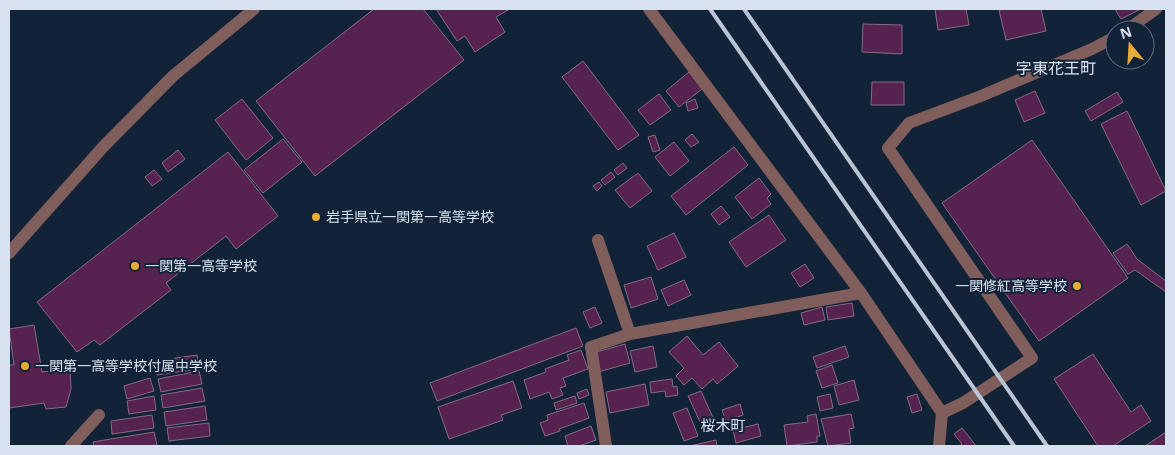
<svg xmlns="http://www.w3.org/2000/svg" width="1175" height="455" viewBox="0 0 1175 455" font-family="'Noto Sans','Noto Sans JP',sans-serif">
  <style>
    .building { fill: #56224f; stroke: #866b81 }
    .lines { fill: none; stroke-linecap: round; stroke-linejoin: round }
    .minor { stroke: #805e5c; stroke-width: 12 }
    .rail { stroke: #b8c3d3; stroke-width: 4 }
    .poi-dot { fill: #e7ac36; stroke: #122237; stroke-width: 2 }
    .labels { text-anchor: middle; stroke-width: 4; stroke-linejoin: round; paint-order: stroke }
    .poi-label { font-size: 14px; fill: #d7e1f0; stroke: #122237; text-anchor: start }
    .neighbourhood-label { font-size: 15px; fill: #d7e1f0; stroke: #122237 }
    .quarter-label { font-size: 16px; fill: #d7e1f0; stroke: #122237 }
  </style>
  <rect width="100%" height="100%" fill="#122237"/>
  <!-- building -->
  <path class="building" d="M374 9H423L464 60 315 176 256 101Z
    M436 9H507L508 10 496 17 505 32 475 52 465 36 457 41Z
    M935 9H966L969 25 938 30Z
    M1005 9H1041L1046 31 1006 40 999 10Z
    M1115 9H1141L1121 19Z
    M863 24 902 25V54L862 52Z
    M583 61 639 135 618 150 562 77Z
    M689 72 702 89 679 107 666 91Z
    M872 82H904V105H871Z
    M1035 91 1045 113 1024 122 1015 100Z
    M1117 92 1123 102 1091 121 1085 111Z
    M659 94 671 110 650 125 638 110Z
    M242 99 273 138 246 160 215 120Z
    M695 99 698 108 688 111 686 103Z
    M1127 111 1166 191 1141 205 1101 124Z
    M692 134 699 142 691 147 685 140Z
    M655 135 660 150 653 152 648 137Z
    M283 139 302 162 263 193 244 170Z
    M1032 140 1128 278 1039 341 942 203Z
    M674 142 689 161 670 176 655 157Z
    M734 147 748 165 686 215 671 196Z
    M178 150 185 159 168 172 162 163Z
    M228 152 278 216 236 249 226 236 166 283 171 290 100 345 94 340 77 352 37 302Z
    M623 163 627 168 618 175 614 170Z
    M154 170 162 179 152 186 145 177Z
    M611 172 615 177 605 185 601 180Z
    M638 173 652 191 630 208 615 190Z
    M759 178 771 194 767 198 771 204 752 219 735 197Z
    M599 182 602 186 597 191 593 186Z
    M721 206 730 217 719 225 711 214Z
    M769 215 786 240 746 267 729 242Z
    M674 233 686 257 658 270 647 246Z
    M1127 244 1137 259 1166 281V292L1135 270 1128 274 1113 253Z
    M805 264 814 278 800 287 791 273Z
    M651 277 658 299 631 308 624 285Z
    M684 280 691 295 668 306 661 290Z
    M852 303 854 316 828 320 826 307Z
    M595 307 602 323 590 328 583 312Z
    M822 307 825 320 804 325 801 313Z
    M34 325 42 372 70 368 71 389 66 407 46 409 44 403 9 408V365H14L9 329Z
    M576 328 583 346 437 401 430 383Z
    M687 336 703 355 719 342 738 366 717 384 713 379 702 389 692 378 684 385 676 376 684 368 669 352Z
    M625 344 630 363 598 372 593 353Z
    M653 346 657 367 635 372 630 351Z
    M845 346 849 357 817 368 813 357Z
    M581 350 588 369 563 378 566 386 560 388 563 395 552 399 549 392 530 399 524 380 546 372 545 369 569 360 567 355Z
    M1093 354 1131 412 1141 405 1151 421 1113 446H1098L1054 379Z
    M197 355 199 369 157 375 155 361Z
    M832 365 838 383 822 388 816 371Z
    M199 371 202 384 161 392 158 379Z
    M150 378 154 391 127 399 124 386Z
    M672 379 673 387 677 386 678 395 666 397 665 391 651 393 650 382Z
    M854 380 859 400 839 405 834 386Z
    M513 381 522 408 501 415 503 420 449 439 438 407Z
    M645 384 649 405 610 413 606 392Z
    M202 388 205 401 163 408 161 395Z
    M587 389 589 395 579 399 577 393Z
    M701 391 714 420 702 426 688 396Z
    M830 394 833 408 820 411 817 397Z
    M917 394 922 410 912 413 907 397Z
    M154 396 156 410 129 414 127 401Z
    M575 396 577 403 556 410 554 403Z
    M584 403 589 418 559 429 560 431 545 436 540 423 548 420 547 415Z
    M740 404 743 415 726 421 722 410Z
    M205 406 207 420 166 426 164 412Z
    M687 408 698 436 684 441 673 413Z
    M816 414 820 436H817V442L787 446 784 425 808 422 807 416Z
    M851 414 854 428 849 429 851 443 828 446 821 419Z
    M152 415 154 428 112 434 111 421Z
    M209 423 210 436 169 441 167 428Z
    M758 424 761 436 736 443 733 430Z
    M591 426 596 440 579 446H568L565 436Z
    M962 428 970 438 976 446H959L962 444 954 434Z
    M154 432 157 445 146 446H94L93 442Z
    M1166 432V446H1145Z
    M716 440 717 446H690Z"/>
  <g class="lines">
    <!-- minor -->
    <path class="minor" d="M649 9 861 293 942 413 939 446
      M1127 30 1156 9
      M598 240 630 334
      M9 253 103 147 173 76 254 9
      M942 413 963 403 1032 358 888 148 909 123 981 96 1092 49 1115 37
      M71 446 99 415
      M606 446 591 347 630 334 861 293"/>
    <!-- rail -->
    <path class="rail" d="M710 9 1014 446
      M744 9 1047 446"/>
  </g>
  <!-- markers -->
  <g class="poi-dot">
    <circle cx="316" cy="217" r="5"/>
    <circle cx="135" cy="266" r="5"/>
    <circle cx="1077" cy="286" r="5"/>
    <circle cx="25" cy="366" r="5"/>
  </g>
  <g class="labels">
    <!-- poi labels -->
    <g class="poi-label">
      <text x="326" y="222">岩手県立一関第一高等学校</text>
      <text x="145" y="271">一関第一高等学校</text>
      <text x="1067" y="291" text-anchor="end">一関修紅高等学校</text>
      <text x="35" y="371">一関第一高等学校付属中学校</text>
    </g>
    <!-- neighbourhood labels -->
    <g class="neighbourhood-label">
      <text x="723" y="431">桜木町</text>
    </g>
    <!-- quarter labels -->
    <g class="quarter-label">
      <text x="1056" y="74">字東花王町</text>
    </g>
  </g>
  <!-- border -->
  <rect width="1175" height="455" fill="none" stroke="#d7e1f0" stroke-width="20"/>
  <!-- north arrow -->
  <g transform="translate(1130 45) rotate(342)"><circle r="24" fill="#122237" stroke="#616e81"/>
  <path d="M0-4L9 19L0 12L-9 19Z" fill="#e7ac36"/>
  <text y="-8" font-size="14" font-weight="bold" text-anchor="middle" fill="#d7e1f0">N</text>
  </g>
</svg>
